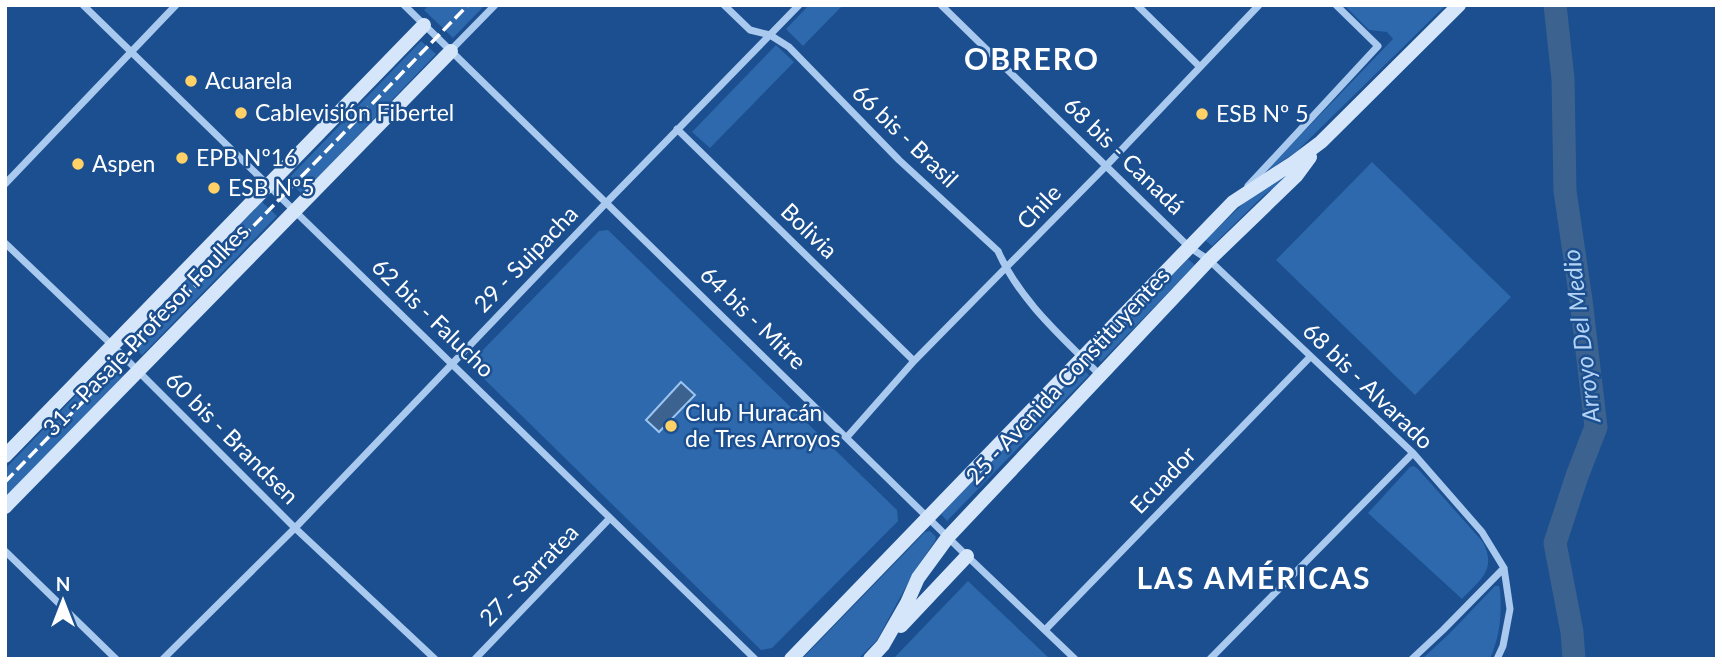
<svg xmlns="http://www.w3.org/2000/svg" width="1722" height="664" viewBox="0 0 1722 664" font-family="Lato,sans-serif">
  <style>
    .green { fill: #2e69ad }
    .water { fill: #3c6290; stroke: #9cc4f0; stroke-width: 2 }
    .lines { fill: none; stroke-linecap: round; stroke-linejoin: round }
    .river { stroke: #3c6290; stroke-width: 23 }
    .street { stroke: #a9c9ee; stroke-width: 7 }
    .secondary { stroke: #d6e6fa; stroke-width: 14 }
    .rail { stroke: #fff; stroke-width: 3.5; stroke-dasharray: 12 5; stroke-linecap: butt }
    .poi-dot { fill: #ffd166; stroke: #1b4f8f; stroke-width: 2.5 }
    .labels { text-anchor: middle; stroke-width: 5; stroke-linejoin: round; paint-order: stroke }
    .poi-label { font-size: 23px; fill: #fff; stroke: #1b4f8f; text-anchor: start }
    .street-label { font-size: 23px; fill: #fff; stroke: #1b4f8f }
    .water-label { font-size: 24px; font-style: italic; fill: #b5d3f5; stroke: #1b4f8f }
    .district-label { font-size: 30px; font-weight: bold; letter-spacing: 2px; fill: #fff; stroke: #1b4f8f }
  </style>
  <rect width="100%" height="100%" fill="#1b4f8f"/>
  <!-- green -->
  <path class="green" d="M429 5H485L453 38 424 10Z
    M809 5H843L803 46 786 29Z
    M1344 5H1446L1296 152 1264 173 1393 39 1387 32 1369 30Z
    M421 41 436 54 302 194 287 180Z
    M776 45 794 62 710 148 692 132Z
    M1372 162 1511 297 1415 395 1276 260Z
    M1289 169 1293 173 1263 196 1212 246 1205 240 1246 201Z
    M262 202 277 216 142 355 128 341Z
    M608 230 897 510 898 521 772 648 761 650 476 371 477 356 599 231Z
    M1188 259 1195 265 1101 362 1094 355Z
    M110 360 125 374 5 498V469Z
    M1082 368 1089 375 947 521 941 514Z
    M1414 466 1418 469 1483 542C1497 570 1480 580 1462 599L1368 513 1410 467Z
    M930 531 936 537 935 541 915 570 877 640 858 659H802L925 532Z
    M968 581 1050 659H893Z
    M1495 586H1499L1500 590C1502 615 1500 635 1490 659H1422L1449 634Z"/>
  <!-- water -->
  <path class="water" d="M681 382 695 395 659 432 646 420Z"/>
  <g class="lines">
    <!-- river -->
    <path class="river" d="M1555 5 1563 79 1565 191 1581 300 1596 427 1577 476 1555 543 1572 632 1574 659"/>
    <!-- street -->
    <path class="street" d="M83 5 755 659
      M404 5 967 556 1075 659
      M724 5 750 30 770 35 789 47 899 160 998 251C1019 300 1063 338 1101 376
      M941 5 1189 247 1209 260 1413 453 1482 532 1504 568 1510 609 1503 646 1497 659
      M1137 5 1199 66
      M451 50 495 5
      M677 129 914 361
      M5 184 176 5
      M1248 186 1378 46 1336 5
      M5 243 113 346 295 528 435 659
      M847 437 914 361 1107 165 1259 5
      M5 551 116 659
      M1045 630 1310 357
      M163 659 295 528 606 203 799 5
      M475 659 610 518
      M1210 659 1413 453
      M1412 659 1443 630 1504 568"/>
    <!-- secondary -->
    <path class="secondary" d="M5 456 424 25
      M5 507 451 51
      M901 626 967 556
      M791 659 1233 202 1293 163 1321 142 1459 5
      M870 659 883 645 907 603 918 578 948 537 1209 260 1296 176 1310 157"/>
    <!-- rail -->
    <path class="rail" d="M5 482 468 5"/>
  </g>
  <!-- markers -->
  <g class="poi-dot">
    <circle cx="191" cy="81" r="7"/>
    <circle cx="241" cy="113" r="7"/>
    <circle cx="1202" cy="114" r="7"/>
    <circle cx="182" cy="158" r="7"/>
    <circle cx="78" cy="164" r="7"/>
    <circle cx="214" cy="188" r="7"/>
    <circle cx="671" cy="426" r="7"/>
  </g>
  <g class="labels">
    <!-- poi labels -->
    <g class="poi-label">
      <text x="205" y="89">Acuarela</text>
      <text x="255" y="121">Cablevisión Fibertel</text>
      <text x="1216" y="122">ESB Nº 5</text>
      <text x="196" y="166">EPB Nº16</text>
      <text x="92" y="172">Aspen</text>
      <text x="228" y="196">ESB Nº5</text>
      <text x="685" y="421">Club Huracán<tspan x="685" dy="26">de Tres Arroyos</tspan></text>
    </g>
    <!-- street labels -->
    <g class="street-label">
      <text transform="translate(905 136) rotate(44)" y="8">66 bis - Brasil</text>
      <text transform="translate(1124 156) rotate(44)" y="8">68 bis - Canadá</text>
      <text transform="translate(1039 207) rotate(-46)" y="8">Chile</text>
      <text transform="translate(809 231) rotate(44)" y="8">Bolivia</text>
      <text transform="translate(526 259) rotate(-46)" y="8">29 - Suipacha</text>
      <text transform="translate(433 318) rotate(44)" y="8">62 bis - Falucho</text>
      <text transform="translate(753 318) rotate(44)" y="8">64 bis - Mitre</text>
      <text transform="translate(146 330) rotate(-46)" y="8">31 - Pasaje Profesor Foulkes</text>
      <text transform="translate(1068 376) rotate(-47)" y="8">25 - Avenida Constituyentes</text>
      <text transform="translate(1368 386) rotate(44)" y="8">68 bis - Alvarado</text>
      <text transform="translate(232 438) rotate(45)" y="8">60 bis - Brandsen</text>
      <text transform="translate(1163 480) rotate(-46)" y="8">Ecuador</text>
      <text transform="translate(529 575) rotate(-46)" y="8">27 - Sarratea</text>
    </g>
    <!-- water labels -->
    <g class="water-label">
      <text transform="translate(1582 336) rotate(-97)" y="8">Arroyo Del Medio</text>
    </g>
    <!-- district labels -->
    <g class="district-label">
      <text x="1032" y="70">OBRERO</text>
      <text x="1254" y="589">LAS AMÉRICAS</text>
    </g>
  </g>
  <!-- border -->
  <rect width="1722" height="664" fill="none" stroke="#ffffff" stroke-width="14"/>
  <!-- north arrow -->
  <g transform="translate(63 601)" stroke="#1b4f8f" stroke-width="5" paint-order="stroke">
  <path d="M0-5L12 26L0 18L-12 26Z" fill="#ffffff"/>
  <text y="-10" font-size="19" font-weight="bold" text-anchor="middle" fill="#ffffff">N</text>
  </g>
</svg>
